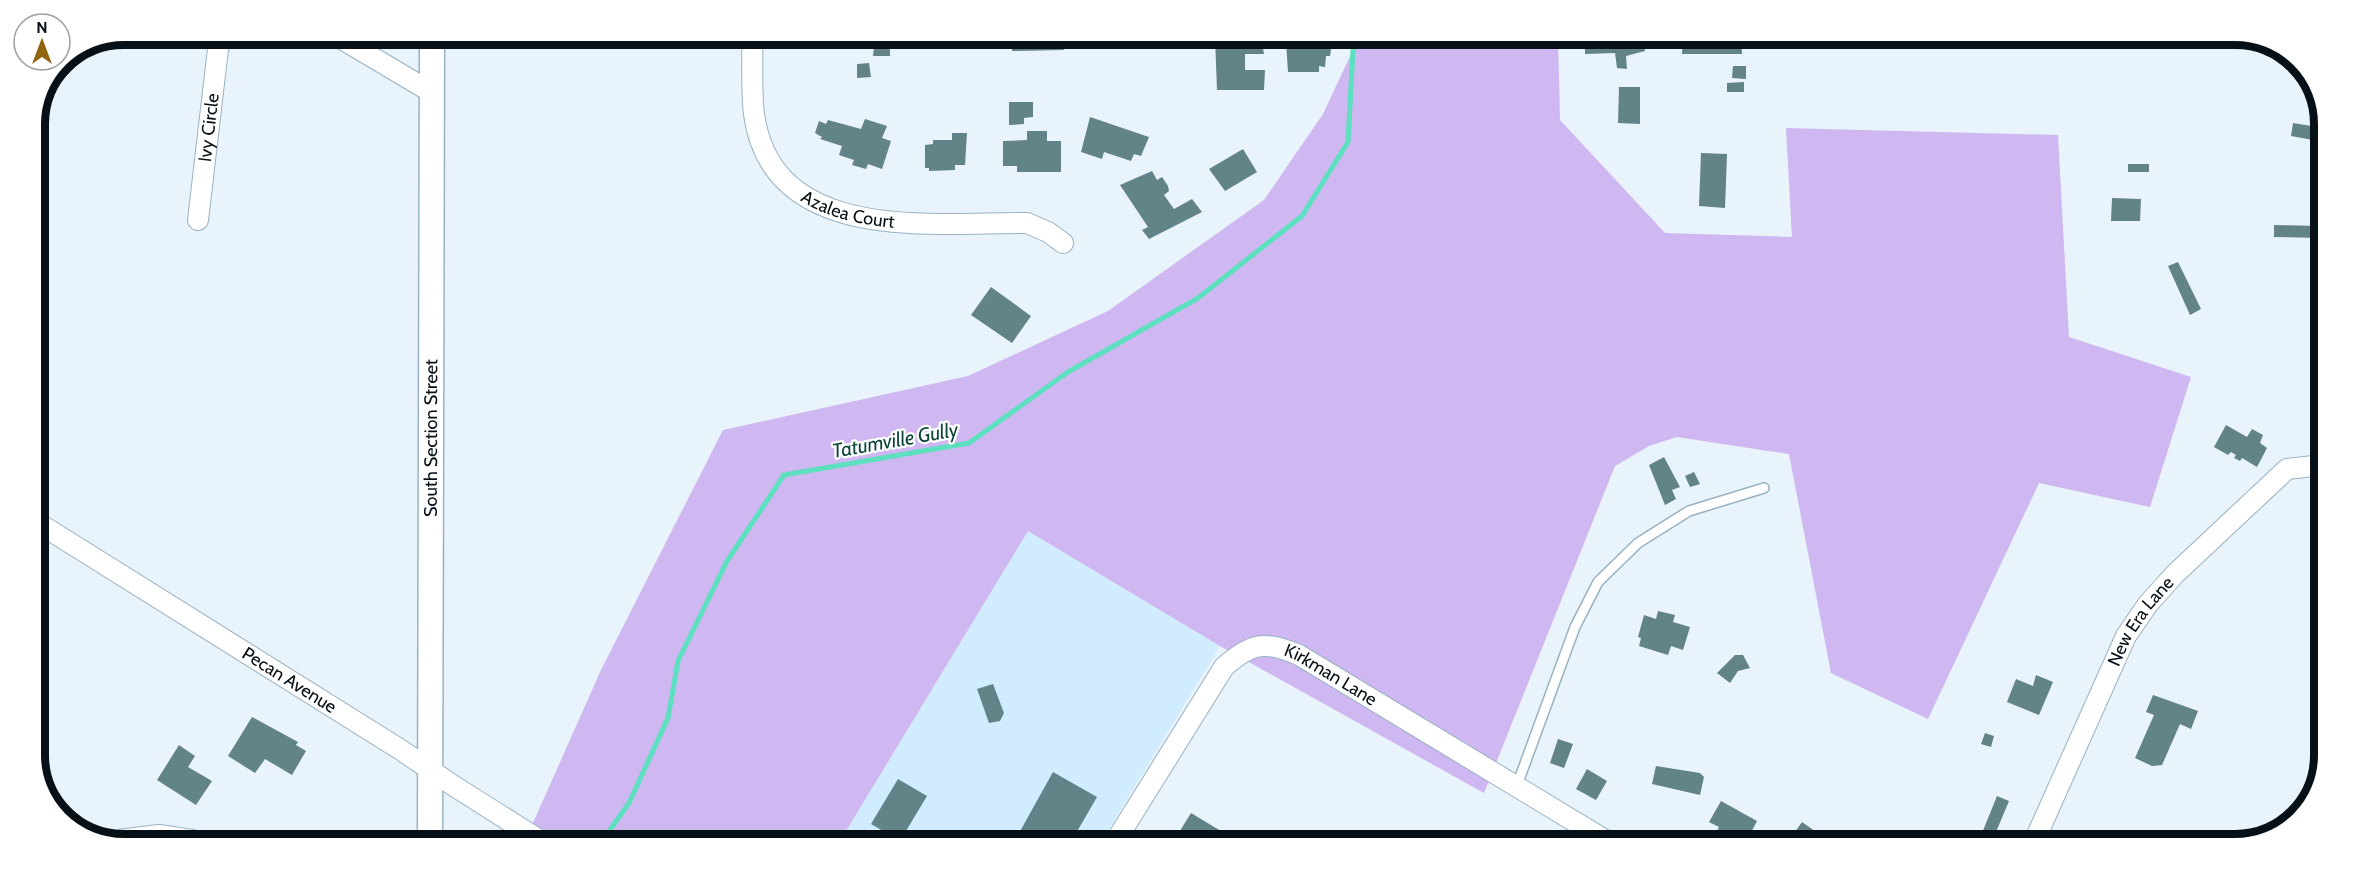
<svg xmlns="http://www.w3.org/2000/svg" width="2359" height="879" viewBox="0 0 2359 879" font-family="Cabin,sans-serif">
  <style>
    .built { fill: #d1ecff }
    .green { fill: #cfb7f1 }
    .lines { fill: none; stroke-linecap: round; stroke-linejoin: round }
    .stream { stroke: #5de0bf; stroke-width: 5 }
    .building { fill: #628387 }
    .service-casing { stroke: #98b2c4; stroke-width: 12 }
    .minor-casing { stroke: #98b2c4; stroke-width: 22 }
    .tertiary-casing { stroke: #98b2c4; stroke-width: 27 }
    .service { stroke: #fff; stroke-width: 9 }
    .minor { stroke: #fff; stroke-width: 20 }
    .tertiary { stroke: #fff; stroke-width: 24 }
    .labels { text-anchor: middle; stroke-width: 4.5; stroke-linejoin: round; paint-order: stroke }
    .street-label { font-size: 18px; fill: #071016; stroke: #fff }
    .water-label { font-size: 20px; font-style: italic; fill: #0a4538; stroke: #fff }
    .rim { fill: none; stroke: #071016; stroke-width: 8 }
  </style>
  <rect width="100%" height="100%" fill="#e8f3fb"/>
  <!-- built -->
  <path class="built" d="M1028 531 1220 646 1101 842 840 841Z"/>
  <!-- green -->
  <path class="green" d="M1359 37 1558 38 1560 120 1665 233 1792 237 1786 128 2058 135 2069 337 2191 377 2150 507 2039 483 1928 719 1831 673 1789 454 1677 437 1649 446 1615 466 1484 793 1220 646 1028 531 840 841H525L601 670 723 430 968 376 1108 311 1264 200 1323 114Z"/>
  <g class="lines">
    <!-- stream -->
    <path class="stream" d="M602 841 629 803 668 718 678 661 727 561 784 475 969 443 1068 372 1198 298 1302 216 1348 142 1353 50 1362 37"/>
  </g>
  <!-- building -->
  <path class="building" d="M851 36H906V47H890V56H873L874 47H865V39L851 38Z
    M944 36H985V43H944Z
    M1013 37H1064V50L1012 51Z
    M1215 37H1261L1264 54H1245V70H1265L1264 90H1217Z
    M1297 37H1327V41L1332 42 1330 56H1326L1325 67 1319 66V72H1288L1286 42H1297Z
    M1585 38H1644L1645 51 1626 56 1627 69 1617 68 1615 53 1585 54Z
    M1683 38H1741L1742 54H1682Z
    M869 63 871 77 857 78V64Z
    M1733 66H1746V79L1732 78Z
    M1744 82V92H1727V83Z
    M1619 87H1640V124L1618 123Z
    M1009 102H1033V117L1024 118V124L1009 125Z
    M1090 117 1149 137 1141 156 1134 154 1131 161 1104 152 1102 159 1081 152Z
    M865 119 887 126 882 138 891 141 882 169 868 164 866 169 852 165 854 160 839 155 842 146 820 139 822 137 815 133 819 121 826 124 828 120 861 129Z
    M2293 123 2324 128V142L2291 136Z
    M1027 131H1047V141H1061V172H1017V166H1003V141L1027 140Z
    M952 133H967L965 165H955V170L929 171V168H925V145L933 144V140H952Z
    M1243 149 1257 172 1225 191 1209 169Z
    M1701 153 1727 154 1725 208 1699 206Z
    M2128 164H2149V172H2128Z
    M1152 171 1157 180 1162 177 1168 186 1169 191 1164 195 1174 209 1192 199 1202 212 1149 239 1142 230 1148 227 1120 185Z
    M2112 198 2141 199 2140 221H2111Z
    M2274 225 2324 226 2323 238 2274 237Z
    M2178 262 2201 309 2190 315 2168 266Z
    M991 287 1031 316 1012 343 971 315Z
    M2226 425 2247 437 2252 429 2263 435 2260 443 2267 448 2257 467 2242 458 2240 461 2234 458 2236 455 2231 452 2228 455 2214 447Z
    M1664 457 1680 487 1672 490 1676 499 1665 505 1649 465Z
    M1694 472 1700 484 1690 487 1685 476Z
    M1658 611 1675 615 1673 622 1690 627 1683 650 1671 646 1668 655 1639 646 1641 638 1638 637 1644 615 1656 619Z
    M1735 655H1743L1750 668 1738 671 1730 683 1717 673Z
    M2036 675 2053 682 2039 715 2007 702 2016 679 2033 686Z
    M993 684 1004 713 1000 721 989 723 977 689Z
    M2153 695 2198 711 2191 729 2180 724 2162 765 2152 766 2135 758 2154 715 2146 712Z
    M252 717 298 742 296 745 306 751 292 775 265 759 255 773 228 756Z
    M1985 733 1994 736 1991 747 1981 744Z
    M1558 739 1573 744 1564 768 1550 763Z
    M179 745 195 756 188 767 212 781 196 805 157 780Z
    M1656 766 1700 773 1704 777 1700 795 1652 784Z
    M1587 769 1607 781 1596 800 1576 789Z
    M1053 772 1097 797 1071 842H1014Z
    M40 776 55 791 48 797Z
    M898 779 927 796 900 841 871 824Z
    M1997 796 2009 801 1991 844H1980L1978 843Z
    M1721 801 1757 821 1746 842 1737 838 1735 841 1717 831 1719 827 1709 822Z
    M1191 813 1239 842H1173Z
    M1802 822 1822 836 1817 844 1787 843Z"/>
  <g class="lines">
    <!-- service casing -->
    <g class="service-casing">
      <path id="service" d="M1516 788 1575 627 1598 582 1638 543 1689 511 1764 488"/>
    </g>
    <!-- minor casing -->
    <g class="minor-casing">
      <g id="minor">
        <path d="M335 35 431 92"/>
        <path id="s1" d="M752 36C753 61 751 89 754 114 772 245 932 222 1027 223L1048 232 1063 243"/>
        <path id="s2" d="M198 220 218 49 223 35"/>
        <path id="s3" d="M35 521 401 750 454 786 541 841"/>
        <path d="M119 840 159 835 192 840"/>
        <path id="s4" d="M1115 842 1224 667C1251 643 1265 640 1299 655L1610 843"/>
        <path id="s5" d="M2033 844 2126 636 2148 604 2175 574 2287 469 2322 465"/>
      </g>
    </g>
    <!-- tertiary casing -->
    <g class="tertiary-casing">
      <g id="tertiary">
        <path id="s6" d="M430 840 432 35"/>
      </g>
    </g>
    <!-- service -->
    <use href="#service" class="service"/>
    <!-- minor -->
    <use href="#minor" class="minor"/>
    <!-- tertiary -->
    <use href="#tertiary" class="tertiary"/>
  </g>
  <g class="labels">
    <!-- street labels -->
    <g class="street-label">
      <text dy="6" stroke="none"><textPath href="#s2" startOffset="93">Ivy Circle</textPath></text>
      <text dy="6" stroke="none"><textPath href="#s1" startOffset="224">Azalea Court</textPath></text>
      <text dy="6" stroke="none"><textPath href="#s6" startOffset="402">South Section Street</textPath></text>
      <text dy="6" stroke="none"><textPath href="#s5" startOffset="248">New Era Lane</textPath></text>
      <text dy="6" stroke="none"><textPath href="#s4" startOffset="326">Kirkman Lane</textPath></text>
      <text dy="6" stroke="none"><textPath href="#s3" startOffset="300">Pecan Avenue</textPath></text>
    </g>
    <!-- water labels -->
    <g class="water-label">
      <text transform="translate(895 440) rotate(-10)" y="7">Tatumville Gully</text>
    </g>
  </g>
  <!-- crop -->
  <path d="M0 0H2359V879H0ZM124 45H2235A79 79 0 0 1 2314 124V755A79 79 0 0 1 2235 834H124A79 79 0 0 1 45 755V124A79 79 0 0 1 124 45Z" fill="#fff" fill-rule="evenodd"/>
  <path class="rim" d="M124 45H2235A79 79 0 0 1 2314 124V755A79 79 0 0 1 2235 834H124A79 79 0 0 1 45 755V124A79 79 0 0 1 124 45Z"/>
  <!-- north arrow -->
  <g transform="translate(42 42)"><circle r="28" fill="#ffffff" stroke="#9c9fa2" stroke-width="1.5"/>
  <path d="M0-4.5L10 22L0 15L-10 22Z" fill="#926510"/>
  <text y="-9" font-size="16" font-weight="bold" text-anchor="middle" fill="#071016">N</text>
  </g>
</svg>
